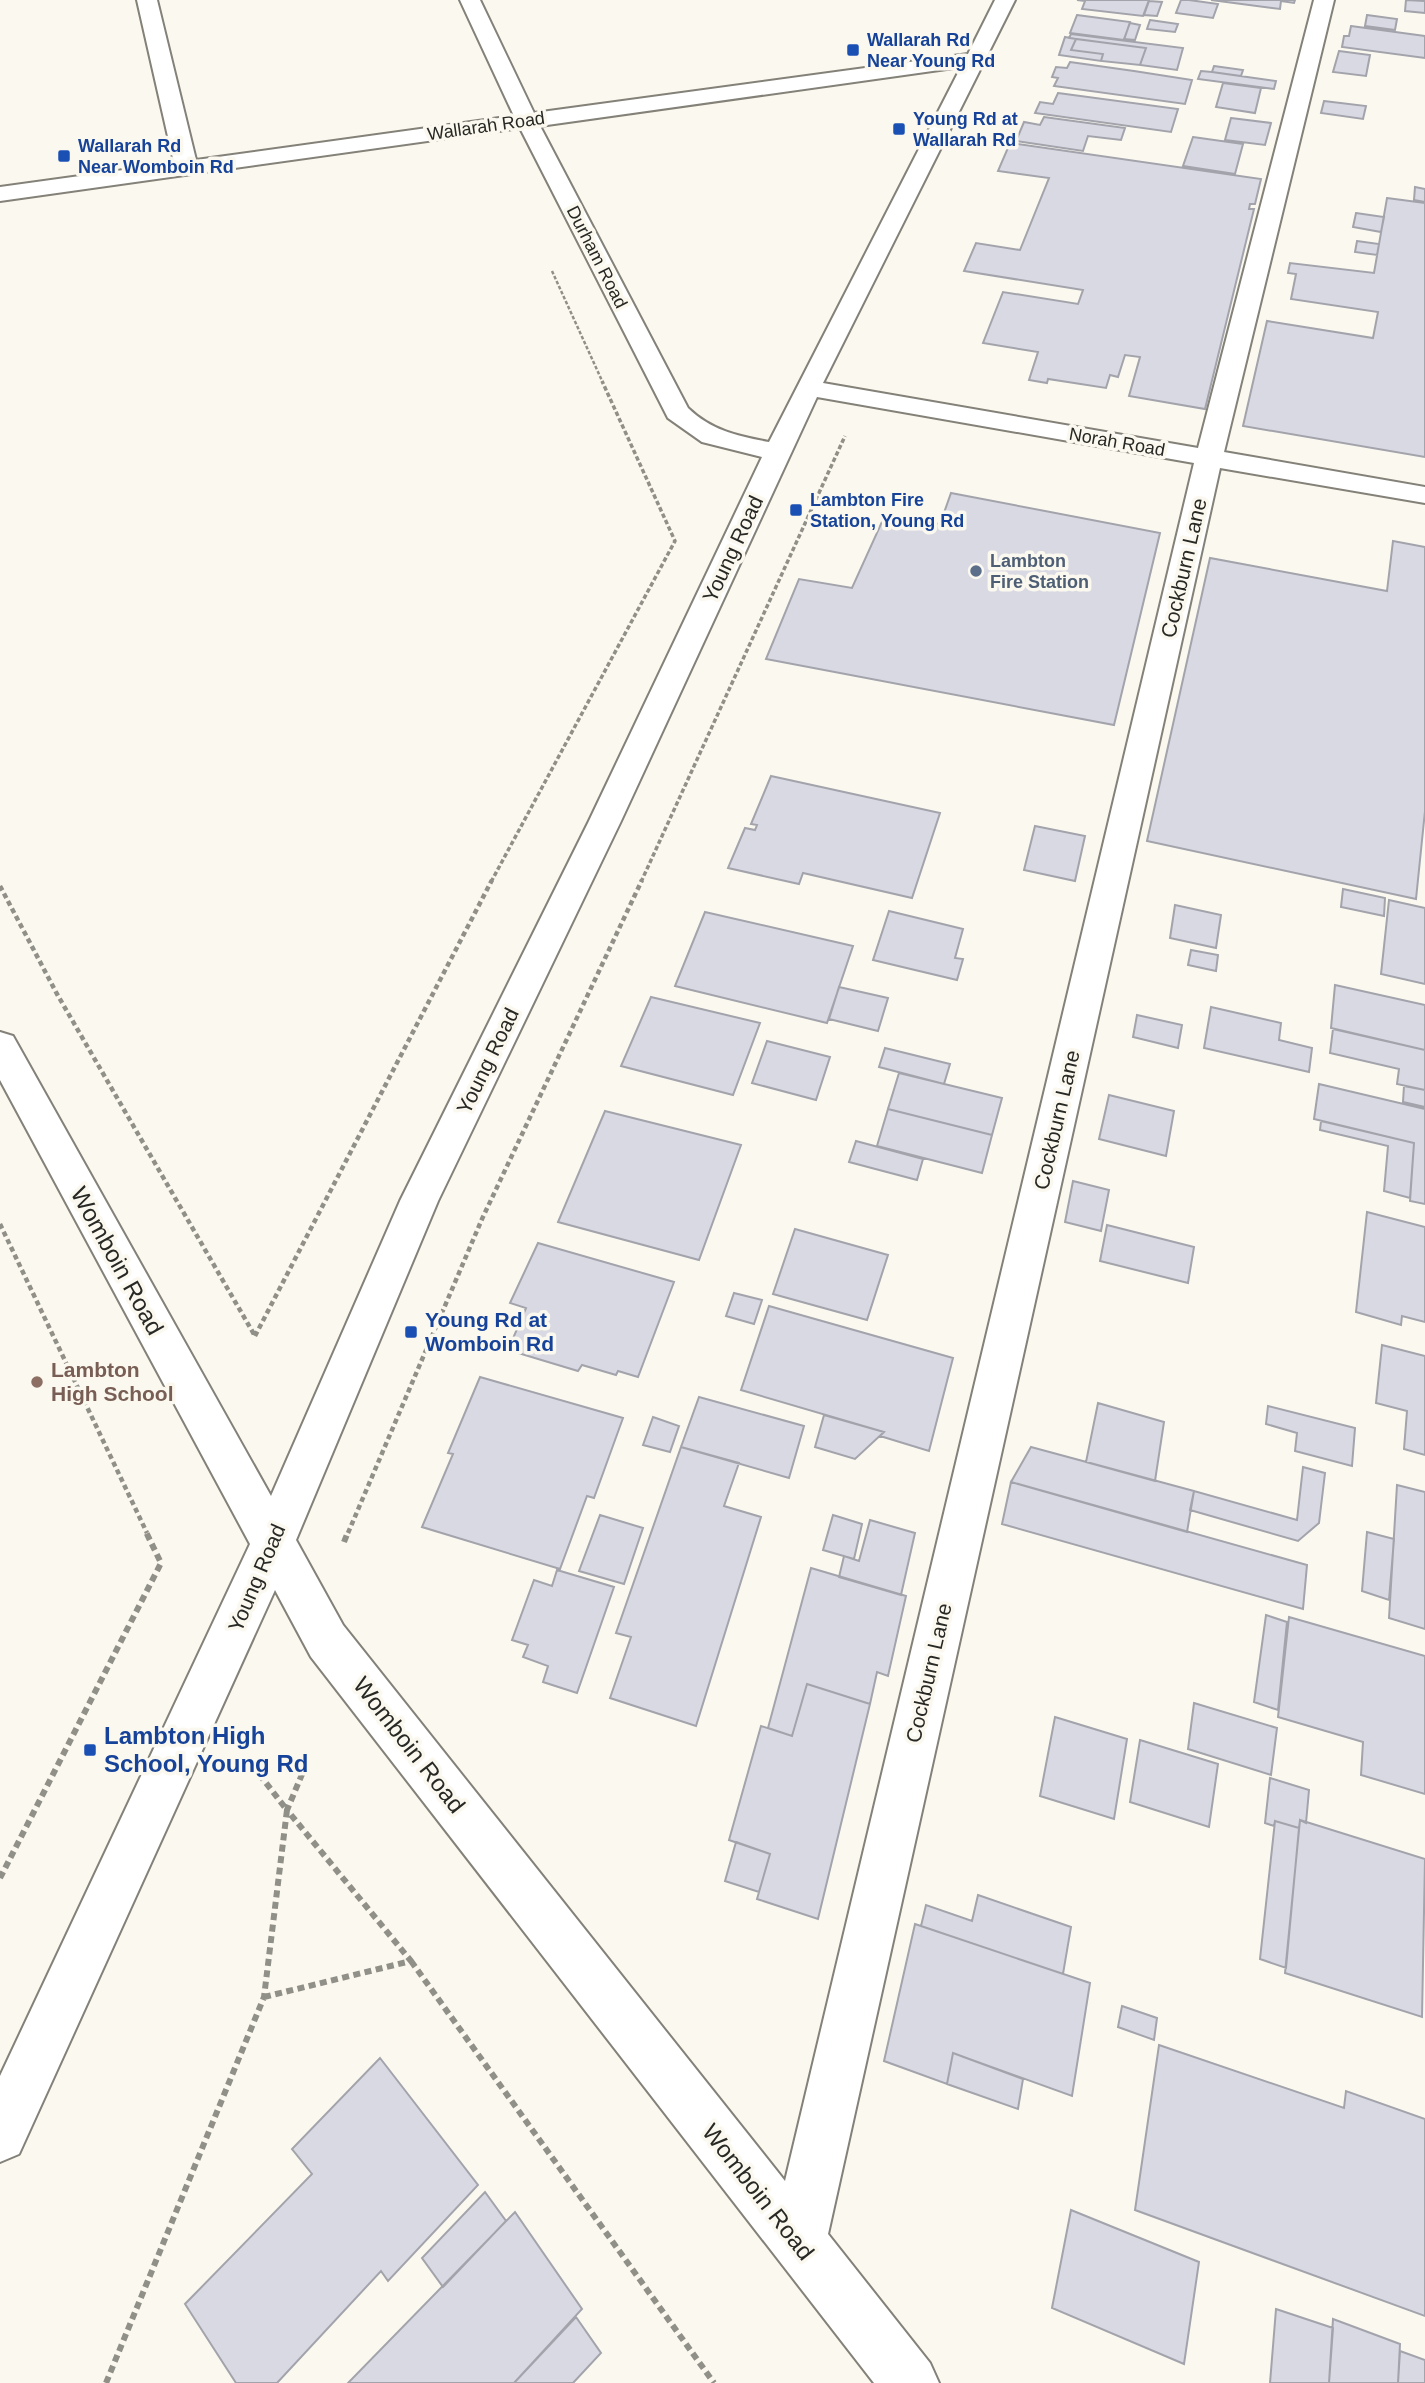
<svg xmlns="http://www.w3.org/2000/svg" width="1425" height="2383" viewBox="0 0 1425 2383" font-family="Helvetica,sans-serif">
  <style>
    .building { fill: #d9d9e3; stroke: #a3a3ac; stroke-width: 2 }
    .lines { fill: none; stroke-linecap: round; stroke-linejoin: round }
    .minor-casing { stroke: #838178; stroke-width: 4 }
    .path-far3 { stroke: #908f88; stroke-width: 2.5; stroke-dasharray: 3.5 2; stroke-linecap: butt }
    .path-far2 { stroke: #908f88; stroke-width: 3.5; stroke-dasharray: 4.5 2.5; stroke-linecap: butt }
    .path-far1 { stroke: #908f88; stroke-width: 4.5; stroke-dasharray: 5 3.5; stroke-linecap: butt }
    .path { stroke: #908f88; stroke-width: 6; stroke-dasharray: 7 4.5; stroke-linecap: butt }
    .minor { fill: #fff; fill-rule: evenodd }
    .transit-dot { fill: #1a4fb4; stroke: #fbf9ef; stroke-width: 2.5 }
    .service-dot { fill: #5c6f8a; stroke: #fbf9ef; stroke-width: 2.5 }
    .education-dot { fill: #8d6e63; stroke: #fbf9ef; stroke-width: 2.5 }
    .labels { text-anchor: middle; stroke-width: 7; stroke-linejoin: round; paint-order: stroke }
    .far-transit-label { font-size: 18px; font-weight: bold; fill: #164399; stroke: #fbf9ef; text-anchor: start }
    .far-street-label { font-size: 18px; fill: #282824; stroke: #fbf9ef }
    .far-service-label { font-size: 18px; font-weight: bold; fill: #4e5e75; stroke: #fbf9ef; text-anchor: start }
    .street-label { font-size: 21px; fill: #282824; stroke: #fbf9ef }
    .transit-label { font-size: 21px; font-weight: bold; fill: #164399; stroke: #fbf9ef; text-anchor: start }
    .education-label { font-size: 21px; font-weight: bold; fill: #785e54; stroke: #fbf9ef; text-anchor: start }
    .near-street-label { font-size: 24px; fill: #282824; stroke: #fbf9ef }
    .near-transit-label { font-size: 24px; font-weight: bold; fill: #164399; stroke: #fbf9ef; text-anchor: start }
  </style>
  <rect width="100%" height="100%" fill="#fbf9ef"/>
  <!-- building -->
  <path class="building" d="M1077 0H1149L1143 16 1082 9 1085 1Z
    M1181 0H1189L1218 4 1213 18 1176 13Z
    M1211 0H1295L1294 3 1281 1 1280 9Z
    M1406 0 1425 1V13L1405 11Z
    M1149 1 1162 2 1157 16 1144 15Z
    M1077 15 1130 22 1124 40 1070 33Z
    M1367 15 1397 19 1395 30 1365 26Z
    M1150 20 1178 24 1175 32 1147 29Z
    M1130 23 1140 25 1135 40 1124 39Z
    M1351 26 1425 36V58L1342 47 1344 36H1349Z
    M1071 34 1183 48 1177 70 1140 65 1146 48 1069 38Z
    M1065 37 1076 39 1071 50 1103 54 1101 61 1059 55Z
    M1076 39 1146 48 1140 65 1101 61 1103 54 1071 50Z
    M1339 51 1370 55 1366 76 1333 72Z
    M1070 62 1134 71 1192 80 1185 104 1054 86 1058 78 1052 77 1056 67 1067 68Z
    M1214 66 1243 70 1241 76 1212 72Z
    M1201 71 1212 72 1276 81 1274 89 1198 79Z
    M1223 83 1261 88 1255 113 1216 107Z
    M1058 93 1178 109 1171 132 1035 113 1040 102 1053 104Z
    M1324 101 1366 106 1363 119 1321 113Z
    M1044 117 1125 128 1121 140 1088 136 1083 151 1016 141 1024 122 1040 125Z
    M1231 118 1271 123 1265 145 1225 140Z
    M1193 137 1243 144 1235 174 1183 166Z
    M1010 143 1261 179 1255 204H1250L1249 209H1254L1205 409 1129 396 1140 357 1125 355 1118 377 1110 375 1106 388 1048 379 1047 383 1029 380 1038 352 983 343 1003 292 1078 304 1083 290 964 271 976 243 1020 250 1049 178 998 171Z
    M1415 187 1425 189V202L1414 200Z
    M1387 198 1425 203V457L1243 426 1267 321 1373 338 1378 312 1291 299 1296 274 1288 273 1290 263 1374 273Z
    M1356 213 1384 217 1381 232 1353 227Z
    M1357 241 1379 244 1377 255 1355 252Z
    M951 493 1160 533 1114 725 766 659 799 579 852 588 885 515 940 524Z
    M1393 541 1425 547V811L1416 899 1147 841 1210 558 1387 591Z
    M771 776 940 813 912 898 803 873 799 884 728 868 745 828 755 830 757 825 751 824Z
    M1035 826 1085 836 1075 881 1024 870Z
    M1343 889 1385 898 1384 916 1341 907Z
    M1389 900 1425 908V984L1381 974Z
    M1175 905 1221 915 1216 948 1170 938Z
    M889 911 963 929 955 958 963 959 957 980 873 960Z
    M705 912 853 946 827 1023 675 986Z
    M1191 950 1218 955 1216 971 1188 965Z
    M1335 985 1425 1005V1050L1331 1028Z
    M839 987 888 998 878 1031 829 1019Z
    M651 997 760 1023 733 1095 621 1066Z
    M1211 1007 1281 1023 1279 1040 1312 1048 1309 1072 1204 1048Z
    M1137 1015 1182 1025 1178 1048 1133 1037Z
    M1333 1029 1425 1050V1090L1397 1084 1399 1069 1330 1053Z
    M767 1041 830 1057 816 1100 752 1083Z
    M885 1048 950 1064 944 1084 879 1067Z
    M899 1073 1002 1098 992 1135 888 1109Z
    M1319 1084 1425 1109V1204L1410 1201 1414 1143 1314 1119Z
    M1404 1086 1425 1090V1107L1403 1102Z
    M1109 1095 1174 1111 1166 1156 1099 1139Z
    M888 1109 992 1135 982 1173 877 1146Z
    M605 1111 741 1145 699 1260 558 1222Z
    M1321 1121 1414 1143 1410 1198 1384 1191 1388 1146 1320 1130Z
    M856 1141 923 1159 917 1180 849 1162Z
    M1073 1181 1109 1190 1101 1231 1065 1222Z
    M1367 1212 1425 1227V1322L1402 1316 1401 1325 1356 1312Z
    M1107 1225 1194 1247 1188 1283 1100 1261Z
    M795 1229 888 1255 867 1320 773 1294Z
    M538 1243 674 1282 638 1377 618 1371 616 1375 582 1365 578 1371 508 1350 526 1308 510 1303Z
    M734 1293 762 1300 754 1324 726 1316Z
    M769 1306 953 1358 929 1451 880 1436 884 1432 741 1390Z
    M1382 1345 1425 1356V1455L1404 1449 1407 1411 1376 1403Z
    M480 1377 623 1418 594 1498 587 1496 560 1569 422 1527 453 1454 448 1453Z
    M699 1397 804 1426 789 1478 681 1447Z
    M1098 1403 1164 1422 1155 1481 1086 1462Z
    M1268 1406 1355 1428 1352 1466 1295 1451 1297 1433 1266 1424Z
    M824 1415 884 1432 855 1459 815 1447Z
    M653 1417 679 1426 670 1452 643 1445Z
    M681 1447 739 1463 724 1506 761 1517 696 1726 610 1698 631 1637 616 1633Z
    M1031 1447 1194 1491 1187 1532 1011 1482Z
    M1303 1467 1325 1473 1319 1523 1298 1541 1190 1510 1194 1491 1297 1520Z
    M1011 1482 1307 1565 1303 1609 1002 1524Z
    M1397 1485 1425 1492V1629L1389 1618Z
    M600 1515 643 1528 624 1584 579 1571Z
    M833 1515 862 1524 854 1559 823 1550Z
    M870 1520 915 1533 901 1595 839 1577 844 1556 859 1561Z
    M1367 1532 1394 1539 1389 1600 1362 1591Z
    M811 1568 906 1596 888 1676 877 1672 870 1704 807 1684 792 1736 768 1728Z
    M557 1570 614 1587 577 1693 543 1682 548 1666 523 1657 528 1645 512 1640 534 1580 552 1586Z
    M1266 1615 1287 1622 1278 1710 1254 1702Z
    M1289 1617 1425 1656V1794L1361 1775 1363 1742 1278 1717Z
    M807 1684 870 1704 818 1919 757 1899 770 1854 729 1840 761 1726 792 1736Z
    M1194 1703 1277 1728 1271 1775 1188 1749Z
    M1055 1717 1127 1739 1114 1819 1040 1796Z
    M1140 1740 1218 1764 1209 1827 1130 1802Z
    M1270 1778 1309 1790 1306 1823 1300 1820 1299 1828 1275 1821 1274 1826 1265 1823Z
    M1300 1820 1425 1859 1422 2017 1285 1973Z
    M1275 1821 1299 1828 1286 1968 1260 1959Z
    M736 1842 770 1854 759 1892 725 1881Z
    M978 1895 1071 1927 1063 1974 921 1926 926 1905 972 1921Z
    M915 1924 1090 1983 1072 2096 953 2053 947 2084 884 2061Z
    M1122 2006 1157 2018 1154 2040 1118 2027Z
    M1159 2045 1344 2108 1346 2091 1425 2119V2316L1135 2210Z
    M953 2053 1023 2079 1018 2109 947 2084Z
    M380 2058 478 2185 388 2281 381 2271 277 2383H236L185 2304 312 2174 292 2149Z
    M485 2192 506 2221 443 2287 422 2258Z
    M1071 2210 1199 2262 1184 2364 1052 2308Z
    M515 2212 582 2309 514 2383H348Z
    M1276 2309 1333 2328 1329 2383H1270Z
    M576 2317 601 2353 573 2383H514Z
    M1333 2319 1400 2344 1398 2383H1329Z
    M1400 2351 1425 2360V2383H1398Z"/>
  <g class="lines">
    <!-- minor casing -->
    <g class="minor-casing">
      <path id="minor" d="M137 0H157L196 160 514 116 460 0H480L534 113 968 54 995 0H1015L823 383 1198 448 1314 0H1334L1224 452 1425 487V503L1220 468 828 2234 930 2363 939 2383H874L311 1657 275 1590 19 2154 0 2162V2076L250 1544 0 1080V1032L13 1036 271 1496 400 1201 589 821 762 457 702 442 668 418 520 128 0 201V187L174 163ZM961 67 769 442C738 436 712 431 688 408L540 126ZM817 397 1194 463 785 2181 343 1625 296 1540 438 1201 621 821Z"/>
    </g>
    <!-- path-far3 -->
    <path class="path-far3" d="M552 271 603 383"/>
    <!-- path-far2 -->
    <path class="path-far2" d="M491 882 675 541 602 381
      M641 882 845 436"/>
    <!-- path-far1 -->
    <path class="path-far1" d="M0 886 57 994 255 1336
      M0 1224 147 1533
      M255 1336 492 880
      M348 1533 482 1219 642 880"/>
    <!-- path -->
    <path class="path" d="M344 1542 348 1532
      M0 1878 161 1563 146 1532
      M411 1961 714 2383
      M264 1997 411 1961 287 1810 308 1760
      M106 2383 264 1997 287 1810 259 1774"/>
    <!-- minor -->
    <use href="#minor" class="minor"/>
  </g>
  <!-- markers -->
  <g class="transit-dot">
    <rect x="846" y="43" width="14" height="14" rx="3.5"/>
    <rect x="892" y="122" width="14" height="14" rx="3.5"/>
    <rect x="57" y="149" width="14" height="14" rx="3.5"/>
    <rect x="789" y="503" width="14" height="14" rx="3.5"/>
    <rect x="404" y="1325" width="14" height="14" rx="3.5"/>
    <rect x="83" y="1743" width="14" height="14" rx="3.5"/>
  </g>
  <circle class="service-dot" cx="976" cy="571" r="7"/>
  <circle class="education-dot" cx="37" cy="1382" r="7"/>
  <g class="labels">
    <!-- far-transit labels -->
    <g class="far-transit-label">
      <text x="867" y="46">Wallarah Rd<tspan x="867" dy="21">Near Young Rd</tspan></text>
      <text x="913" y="125">Young Rd at<tspan x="913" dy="21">Wallarah Rd</tspan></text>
      <text x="78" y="152">Wallarah Rd<tspan x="78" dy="21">Near Womboin Rd</tspan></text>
      <text x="810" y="506">Lambton Fire<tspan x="810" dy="21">Station, Young Rd</tspan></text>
    </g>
    <!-- far-street labels -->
    <g class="far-street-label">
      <text transform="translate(486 126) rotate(-8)" y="6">Wallarah Road</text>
      <text transform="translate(597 257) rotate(63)" y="6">Durham Road</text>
      <text transform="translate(1117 442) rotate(10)" y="6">Norah Road</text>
    </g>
    <!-- far-service labels -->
    <g class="far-service-label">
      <text x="990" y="567">Lambton<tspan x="990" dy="21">Fire Station</tspan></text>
    </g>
    <!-- street labels -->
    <g class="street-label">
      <text transform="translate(733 549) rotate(-65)" y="7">Young Road</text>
      <text transform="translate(1184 568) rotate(-77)" y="7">Cockburn Lane</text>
      <text transform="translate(488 1061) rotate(-64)" y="7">Young Road</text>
      <text transform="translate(1057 1120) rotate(-77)" y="7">Cockburn Lane</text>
      <text transform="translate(257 1578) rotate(-67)" y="7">Young Road</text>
      <text transform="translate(929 1673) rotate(-77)" y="7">Cockburn Lane</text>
    </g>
    <!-- transit labels -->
    <g class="transit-label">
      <text x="425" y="1327">Young Rd at<tspan x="425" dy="24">Womboin Rd</tspan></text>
    </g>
    <!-- education labels -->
    <g class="education-label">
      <text x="51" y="1377">Lambton<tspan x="51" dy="24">High School</tspan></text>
    </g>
    <!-- near-street labels -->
    <g class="near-street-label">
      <text transform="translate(117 1261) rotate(61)" y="8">Womboin Road</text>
      <text transform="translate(409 1745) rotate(52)" y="8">Womboin Road</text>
      <text transform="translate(758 2192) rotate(52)" y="8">Womboin Road</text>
    </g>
    <!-- near-transit labels -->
    <g class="near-transit-label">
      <text x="104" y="1744">Lambton High<tspan x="104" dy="28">School, Young Rd</tspan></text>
    </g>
  </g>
</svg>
